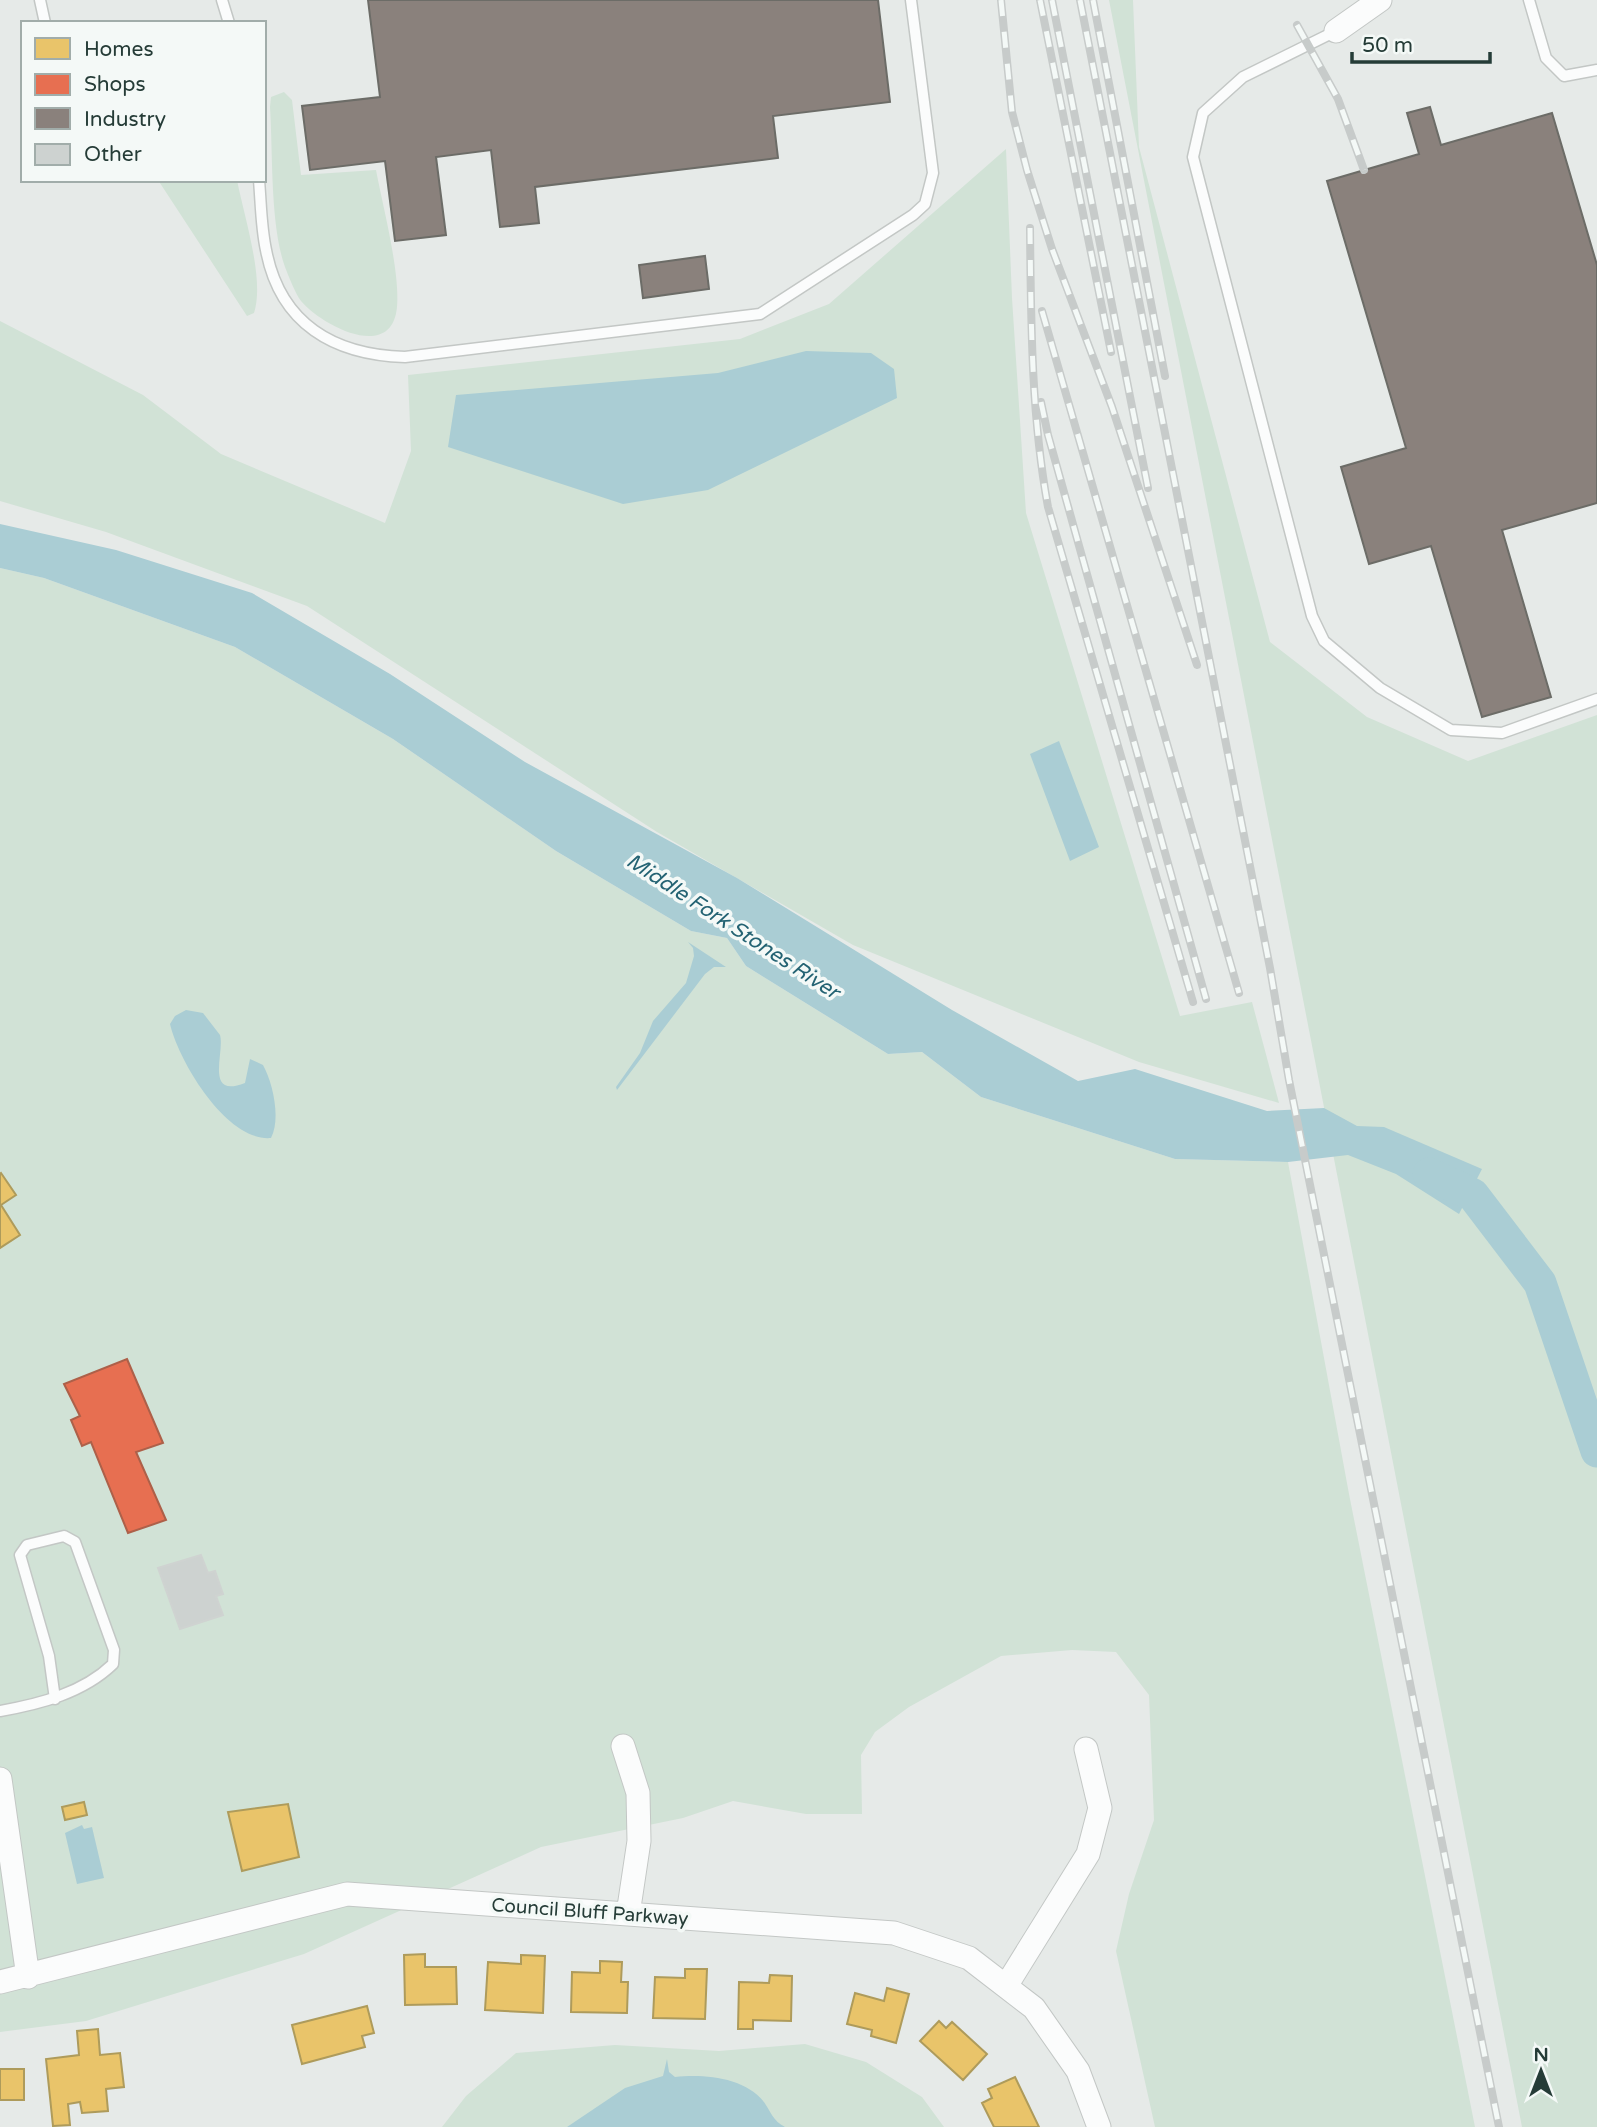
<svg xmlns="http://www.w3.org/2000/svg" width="1597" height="2127" viewBox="0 0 1597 2127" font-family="'Varela Round',sans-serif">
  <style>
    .green { fill: #d1e2d6 }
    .water { fill: #aacdd4 }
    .homes { fill: #e9c46a; stroke: #ae9b5b; stroke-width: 2 }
    .shops { fill: #e76f51; stroke: #ad6049; stroke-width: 2 }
    .industry { fill: #8a817c; stroke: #6c6c67; stroke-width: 2 }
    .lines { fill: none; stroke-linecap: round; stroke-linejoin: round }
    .river { stroke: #aacdd4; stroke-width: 33 }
    .building { fill: #cdd2d0; stroke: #cfd3d1; stroke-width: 2 }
    .service-casing { stroke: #c3c7c5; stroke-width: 13 }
    .minor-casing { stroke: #c3c7c5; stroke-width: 25 }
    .service { stroke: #fbfcfc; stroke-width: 10 }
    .minor { stroke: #fbfcfc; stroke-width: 23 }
    .rail-casing { stroke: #c7cbca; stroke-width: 8 }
    .rail { stroke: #f4f9f7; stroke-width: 5; stroke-dasharray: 16; stroke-linecap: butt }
    .labels { text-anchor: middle; stroke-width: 7; stroke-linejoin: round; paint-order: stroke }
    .street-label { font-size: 19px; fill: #253c37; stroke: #f4f9f7 }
    .water-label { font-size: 21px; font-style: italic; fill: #246373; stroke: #f4f9f7 }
  </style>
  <rect width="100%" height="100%" fill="#e6eae8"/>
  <!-- green -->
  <path class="green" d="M1109 0H1133L1139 147 1270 642 1367 717 1468 761 1597 715V2127H1522Z
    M284 92 292 100 301 175 376 170C383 207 400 271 397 307 392 363 321 325 301 301 295 293 289 277 285 267 270 225 273 154 270 107L271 97Z
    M1006 149 1012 298 1026 513 1180 1016 1252 1002 1279 1103 1139 1062 853 945 657 832 307 606 106 532 0 501V321L143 395 221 454 385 523 411 451 408 375 740 339 829 304Z
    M158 180H237C244 216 265 280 254 313L247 316Z
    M0 568 44 578 235 647 393 739 556 851 691 931 727 938 746 966 888 1054 922 1052 981 1097 1175 1159 1288 1162 1349 1494 1475 2127H1155L1116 1951 1129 1894 1154 1820 1149 1695 1116 1652 1072 1650 1001 1656 909 1707 875 1732 861 1755 862 1814H806L733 1801 683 1818 541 1847 304 1954 86 2021 0 2032Z
    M805 2044 866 2062 922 2097 944 2127H442L466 2096 516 2053 615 2045 719 2051Z"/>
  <!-- water -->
  <path class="water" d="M806 351 871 353 894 369 897 398 708 490 623 504 448 447 456 395 718 373Z
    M0 524 116 550 252 593 390 674 525 762 737 878 952 1010 1078 1081 1135 1069 1267 1111 1324 1108 1357 1126 1384 1127 1482 1169 1459 1214 1396 1174 1348 1155 1288 1162 1175 1159 981 1097 922 1052 888 1054 746 966 727 938 691 931 556 851 393 739 235 647 44 578 0 568Z
    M1059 741 1099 847 1070 861 1030 754Z
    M688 942 726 967H714L705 974 617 1090 616 1087 640 1053 653 1021 686 983 694 956 693 948Z
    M186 1010 203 1013 220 1035C225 1053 204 1099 245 1083L250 1059 263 1065C273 1083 281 1119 271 1138 227 1142 179 1062 170 1024L175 1016Z
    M82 1825 84 1829 92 1827 104 1878 77 1884 65 1833Z
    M667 2059 669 2072 675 2077C704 2074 744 2077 764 2102 771 2112 773 2121 785 2127H567L625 2088 663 2076Z"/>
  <!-- homes -->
  <path class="homes" d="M1 1173 16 1195 1 1205 20 1235 0 1248V1174Z
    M84 1802 87 1815 65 1820 62 1807Z
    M288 1804 299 1857 242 1871 228 1812Z
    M425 1954V1967H456L457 2004 405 2005 404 1955Z
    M521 1955 545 1956 543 2013 485 2010 488 1962 521 1964Z
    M600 1961 622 1962 621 1982H628L627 2013 571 2012 572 1972 600 1973Z
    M685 1969H707L705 2019 653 2018 655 1977 685 1978Z
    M770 1975 792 1976 791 2021 753 2020V2029H738L739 1982 769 1983Z
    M887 1988 909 1994 896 2043 871 2036 872 2030 847 2024 855 1993 884 2001Z
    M367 2006 374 2033 362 2036 365 2047 302 2064 292 2025Z
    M939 2021 946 2028 952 2022 987 2054 963 2080 920 2041Z
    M98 2029 100 2055 120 2053 124 2087 106 2089 108 2111 82 2113 80 2102 68 2104 70 2125 53 2126 46 2059 79 2055 77 2031Z
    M0 2069H24V2100H0Z
    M1015 2077 1039 2127H994L982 2103 992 2098 988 2089Z"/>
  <!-- shops -->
  <path class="shops" d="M127 1359 163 1443 136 1452 166 1520 128 1533 91 1442 82 1446 71 1420 80 1416 64 1384Z"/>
  <!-- industry -->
  <path class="industry" d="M368 0H878L890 102 773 116 778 158 535 187 539 223 500 227 491 150 436 157 446 235 395 241 385 161 310 170 302 106 380 97Z
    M1430 107 1441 145 1552 113 1597 265V503L1502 530 1551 697 1482 717 1431 546 1369 564 1341 467 1406 448 1327 181 1419 154 1407 113Z
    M705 256 709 289 643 298 639 265Z"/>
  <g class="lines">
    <!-- river -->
    <path class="river" d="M1429 1174 1473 1195 1540 1283 1597 1451"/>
  </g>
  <!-- building -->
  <path class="building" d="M201 1555 208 1573 215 1571 223 1594 216 1596 223 1615 180 1629 158 1568Z"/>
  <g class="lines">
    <!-- service casing -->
    <g class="service-casing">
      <path id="service" d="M40 0 45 23
        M222 0 229 23
        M1529 0 1546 58 1564 76 1597 70
        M1336 31 1243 77 1203 113 1193 157 1312 616 1324 641 1380 688 1451 730 1502 733 1597 699
        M259 180C261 203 261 227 266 250 280 324 334 355 405 357L760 314 913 215 925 204 933 173 911 0
        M0 1711C40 1704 83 1693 113 1664L114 1650 75 1542 64 1536 27 1545 20 1555 49 1656 55 1699"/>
    </g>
    <!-- minor casing -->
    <g class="minor-casing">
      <path id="minor" d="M1336 31 1380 0
        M623 1746 638 1793 639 1841 628 1914
        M0 1779 28 1977
        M0 1982 347 1894 894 1933 969 1958 1034 2008 1078 2071 1099 2127
        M1006 1986 1088 1854 1100 1808 1086 1749"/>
    </g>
    <!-- service -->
    <use href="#service" class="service"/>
    <!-- minor -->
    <use href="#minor" class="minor"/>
    <!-- rail casing -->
    <g class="rail-casing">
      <path id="rail" d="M1001 0 1012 112 1027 170 1052 249 1112 407 1197 665
        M1040 0 1111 352
        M1052 0 1148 488
        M1080 0 1270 968 1289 1080 1499 2127
        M1093 0 1165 376
        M1297 25 1338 99 1364 170
        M1030 228C1031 322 1031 414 1048 507L1193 1002
        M1042 311 1239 993
        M1041 402 1048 435 1206 999"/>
    </g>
    <!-- rail -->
    <use href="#rail" class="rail"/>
  </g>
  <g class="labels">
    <!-- street labels -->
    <g class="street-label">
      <text transform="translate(590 1911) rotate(4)" y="7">Council Bluff Parkway</text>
    </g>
    <!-- water labels -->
    <g class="water-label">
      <text transform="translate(733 926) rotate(33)" y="7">Middle Fork Stones River</text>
    </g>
  </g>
  <!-- legend -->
  <rect x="21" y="21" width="245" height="161" fill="#f4f9f7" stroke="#a1adaa" stroke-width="2"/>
  <rect x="35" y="38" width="35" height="21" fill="#e9c46a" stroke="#a1adaa" stroke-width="2"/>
  <text x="84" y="56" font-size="21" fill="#253c37">Homes</text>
  <rect x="35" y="74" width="35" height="21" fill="#e76f51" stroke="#a1adaa" stroke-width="2"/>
  <text x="84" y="91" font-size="21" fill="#253c37">Shops</text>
  <rect x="35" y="108" width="35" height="21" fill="#8a817c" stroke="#a1adaa" stroke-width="2"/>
  <text x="84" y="126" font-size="21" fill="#253c37">Industry</text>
  <rect x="35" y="144" width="35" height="21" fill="#cdd2d0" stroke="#a1adaa" stroke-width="2"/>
  <text x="84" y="161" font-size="21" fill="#253c37">Other</text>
  <!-- north arrow -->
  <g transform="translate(1541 2071)" stroke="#f4f9f7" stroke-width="5" paint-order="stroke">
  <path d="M0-5L12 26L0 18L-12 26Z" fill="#253c37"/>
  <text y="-10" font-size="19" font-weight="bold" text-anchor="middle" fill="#253c37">N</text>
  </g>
  <!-- scale -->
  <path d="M1352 52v10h138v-10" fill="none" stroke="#253c37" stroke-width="3.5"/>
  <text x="1362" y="52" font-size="21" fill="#253c37" stroke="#f4f9f7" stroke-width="5" paint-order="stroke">50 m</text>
</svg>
